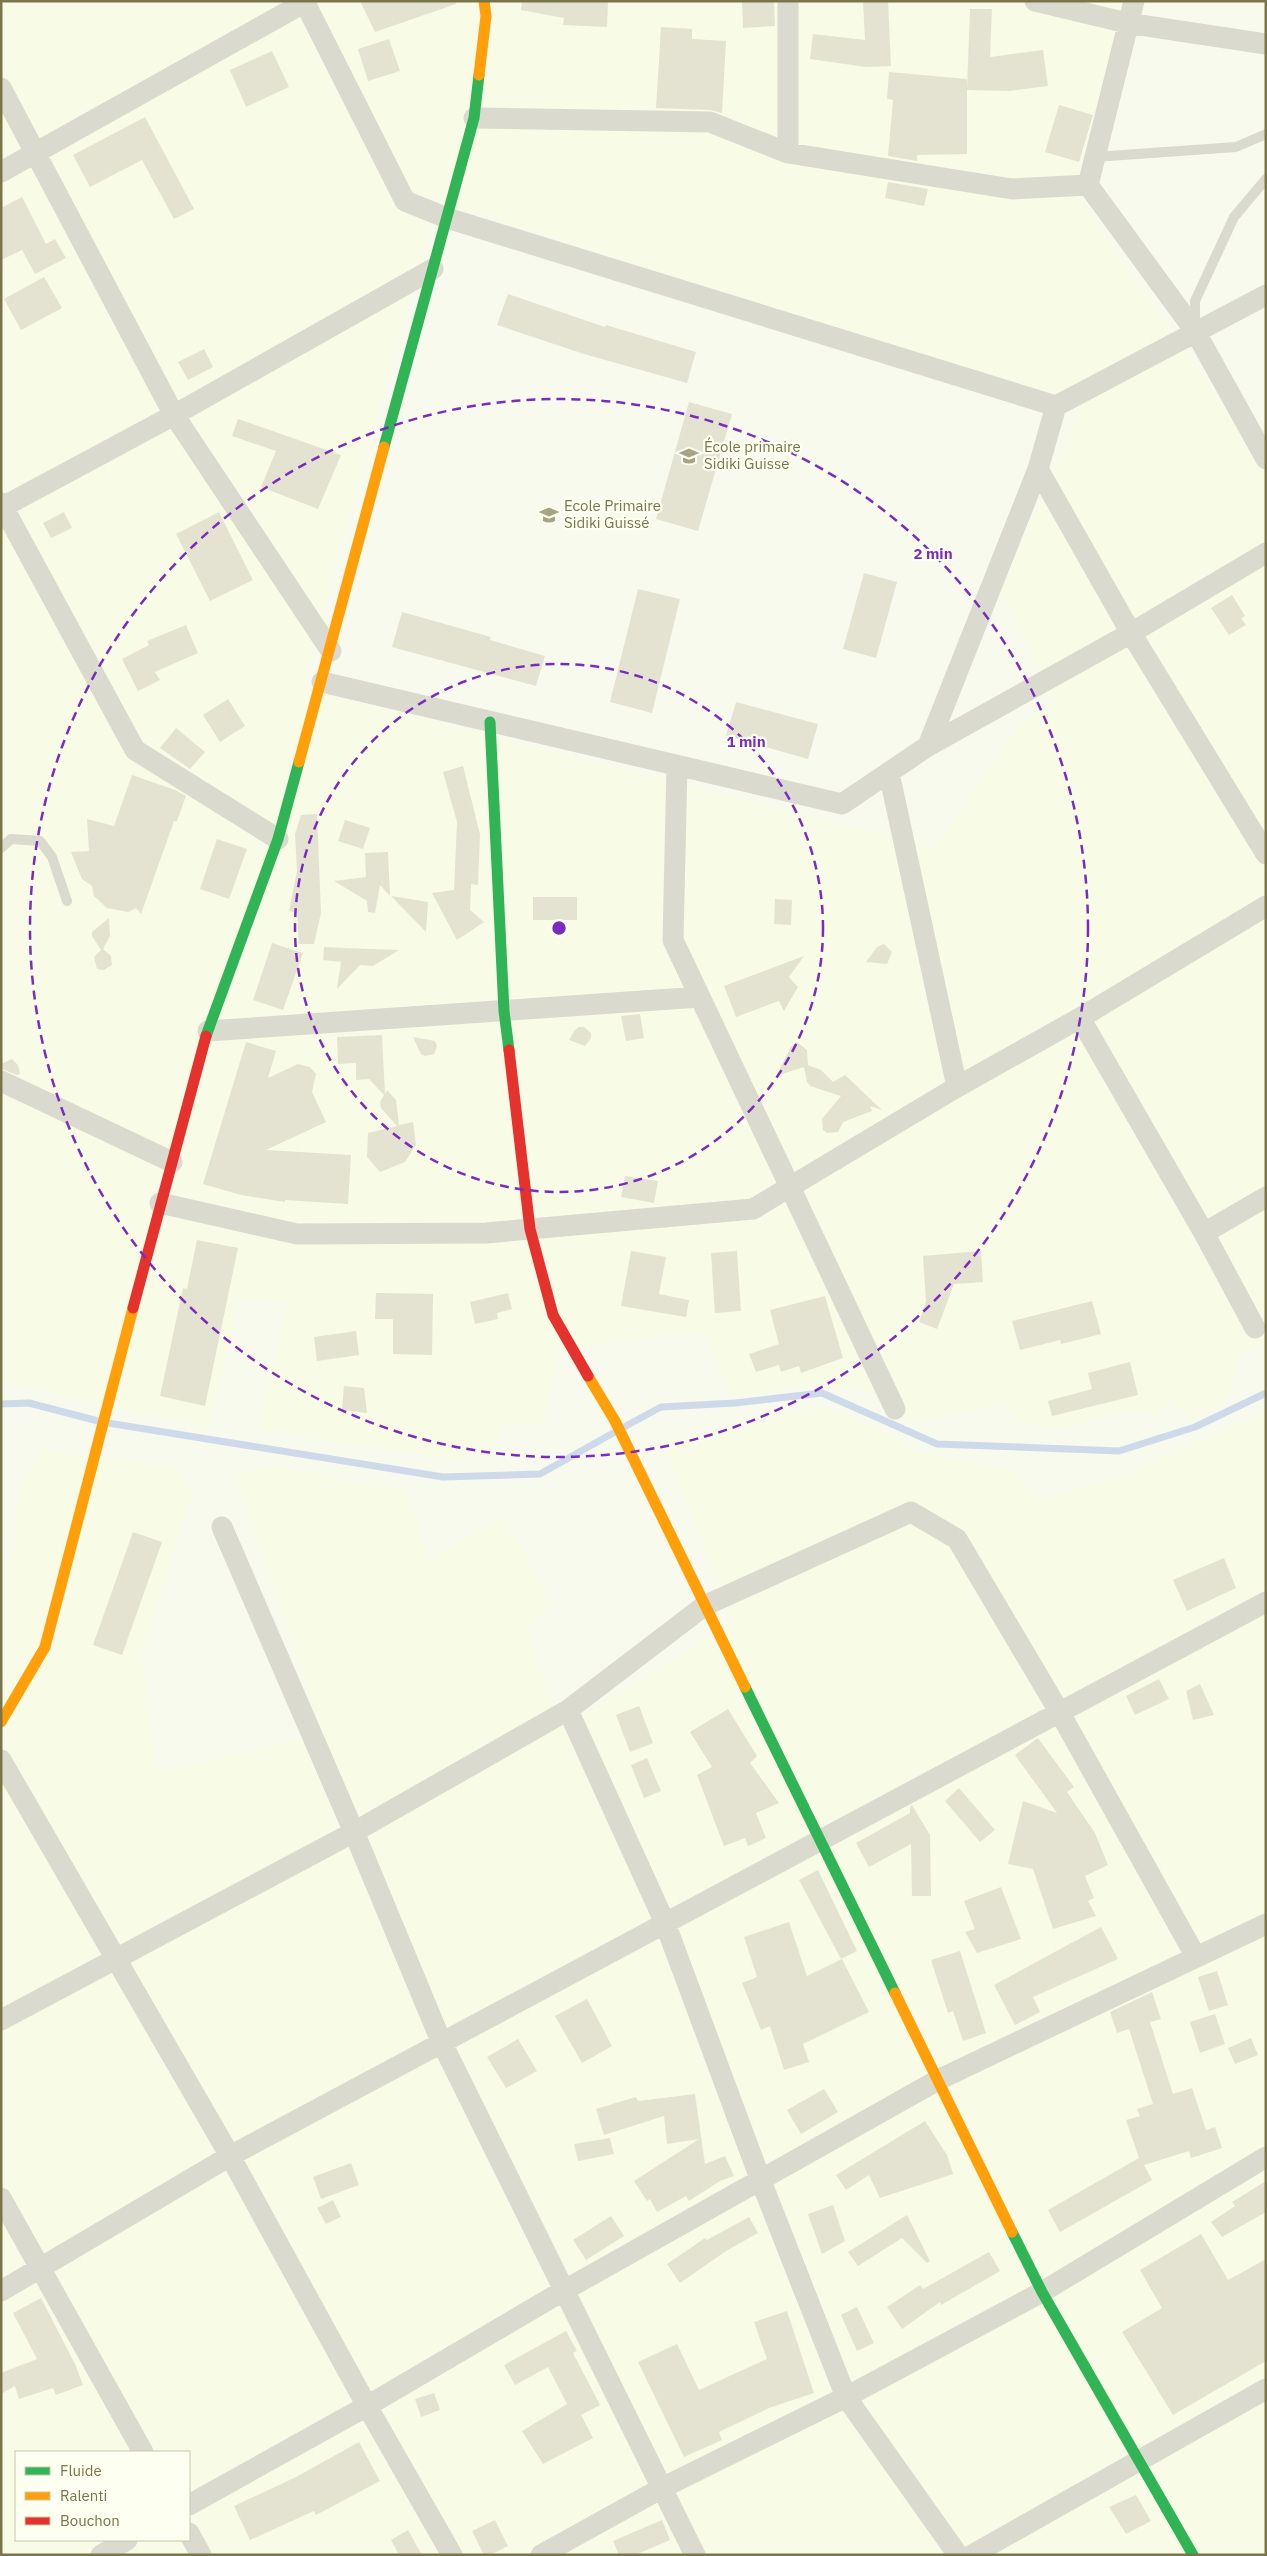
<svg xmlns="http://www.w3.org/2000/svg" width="1267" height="2556" viewBox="0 0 1267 2556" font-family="'IBM Plex Sans',sans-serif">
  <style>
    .residential { fill: #f8fbe5; fill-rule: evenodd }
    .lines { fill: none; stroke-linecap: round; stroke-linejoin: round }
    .stream { stroke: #ced9ea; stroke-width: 7 }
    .building { fill: #e4e3d2 }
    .lane { stroke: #dbdace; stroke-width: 10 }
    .street { stroke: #dbdace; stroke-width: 21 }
    .fast { stroke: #30b455; stroke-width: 11 }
    .slow { stroke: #ff9f0a; stroke-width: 11 }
    .jam { stroke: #e5322d; stroke-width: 11 }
    .ring { fill: none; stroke: #7b2cbf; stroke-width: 2.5; stroke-dasharray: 9 6 }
    .labels { text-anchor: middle; stroke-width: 4.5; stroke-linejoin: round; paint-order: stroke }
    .poi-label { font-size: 15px; fill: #7b754b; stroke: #fdfff1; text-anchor: start }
    .centre { fill: #7b2cbf; stroke: #fdfff1; stroke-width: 2.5 }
    .ring-label { font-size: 15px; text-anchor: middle; font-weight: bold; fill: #7b2cbf; stroke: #fdfff1; stroke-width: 4.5; stroke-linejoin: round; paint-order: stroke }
  </style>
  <rect width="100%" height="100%" fill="#f8faee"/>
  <!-- residential -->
  <path class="residential" d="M1 1H1130L1078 197 1237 426 1266 423V1312L1258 1313 1266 1334V1343L1240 1354 1230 1396 1190 1420 1171 1400 1159 1417 1131 1409 1053 1431 1019 1421 1002 1405 911 1424 898 1396 816 1384 730 1397 705 1332 560 1349 544 1423 501 1426 495 1445 454 1460 259 1430 287 1301 240 1298 209 1428 1 1382ZM438 201 1081 406 1002 591 1056 703 1020 724 936 848 301 689Z
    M819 1408 862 1418 914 1451 1017 1472 1037 1501 1121 1476 1266 1411V2555H1V1562H12L20 1484 42 1451 176 1466 193 1494 142 1654 157 1772 323 1734 235 1473 278 1466 407 1492 430 1559 505 1516 553 1607 527 1625 560 1729 734 1624 663 1442ZM16 2452H189V2540H16Z"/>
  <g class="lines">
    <!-- stream -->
    <path class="stream" d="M1 1404 29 1403 98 1421
      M108 1423 443 1477 540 1474 615 1432
      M624 1427 661 1407 735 1403 822 1393 937 1444 1119 1451 1195 1427 1266 1393"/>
  </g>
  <!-- building -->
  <path class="building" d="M360 1H456V4L375 32Z
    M522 1H608L607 27 563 25 564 18 521 10Z
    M742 1H774L775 26 743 28Z
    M863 1H888L891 66 866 67 810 59 813 34 865 40Z
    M970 9H992L990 57 1043 50 1048 86 1009 91 967 90Z
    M661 27 692 29V39L726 41 722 113 710 110 656 108Z
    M389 39 400 71 368 81 358 49Z
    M272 51 289 87 246 107 230 70Z
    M889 72 967 79V154L917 155V161L888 156 893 100 887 99Z
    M1059 105 1093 115 1079 162 1045 152Z
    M145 117 194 209 174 219 142 160 90 187 73 155Z
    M888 182 928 189 924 206 885 198Z
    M22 197 46 244 55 239 66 258 35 274 22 250 1 260V208Z
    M44 277 62 308 21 330 4 299Z
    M508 294 605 327 606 325 696 352 687 383 584 354 497 325Z
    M204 349 213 367 188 380 178 362Z
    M689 402 732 414 698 531 656 519Z
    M238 419 341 455 318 509 261 487 276 451 232 436Z
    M64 512 72 528 51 538 43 523Z
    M219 512 253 580 210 601 176 534Z
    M864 573 897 582 876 658 843 649Z
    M638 589 680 599 652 713 610 702Z
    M1232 595 1245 616 1241 618 1246 625 1229 635 1211 608Z
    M402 612 491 637 490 640 545 656 536 686 392 647Z
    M186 625 198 653 155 672 160 680 138 691 122 659 149 645 147 641Z
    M228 699 245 726 220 742 203 715Z
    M736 702 818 724 808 759 726 736Z
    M176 728 205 752 190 769 160 748Z
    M463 766 480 834 478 885 471 884 470 910 484 922 457 940 432 893 454 890 457 822 443 772Z
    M132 775 175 790 186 796 177 821H174L141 914 136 908 128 912 107 908 94 896 92 886 82 879 71 852 89 851 87 819 114 826Z
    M317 814 321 913 314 944H299L297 913 289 911 297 871 295 834 301 815Z
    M345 820 370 828 363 849 338 841Z
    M217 839 247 849 229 899 200 889Z
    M388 852 390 896 380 885 375 913 368 912 367 901 334 881 366 877 365 853Z
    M391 896 428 902 426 932Z
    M533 897H577V920H533Z
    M775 899 792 900 791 925 774 924Z
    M109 918 110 936 103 949 111 956 112 965 104 970 97 969 94 957 101 950 92 936V932Z
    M272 943 303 953 283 1010 253 1000Z
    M884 944 892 952 887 964 866 962 877 947Z
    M324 947 343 948 399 950 373 966 360 965 337 989 341 962 323 960Z
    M804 956 789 977 798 987 784 1011 779 1001 736 1017 724 986Z
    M640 1014 644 1038 626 1041 621 1016Z
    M579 1027H584L591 1033V1038L585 1046 569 1040 575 1030Z
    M382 1035 385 1094 387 1090 396 1100 399 1125 413 1122 416 1145 405 1162 380 1172 367 1157 368 1133 397 1126 381 1108 380 1102 384 1095 369 1079 356 1080V1063L338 1064 337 1037Z
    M413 1037 435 1041 437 1046 434 1054 425 1056 421 1054Z
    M246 1042 276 1051 268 1078 298 1064 310 1067 316 1074 312 1092 326 1122 266 1150 351 1155 348 1204 285 1200V1202L241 1195 203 1184Z
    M797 1042 807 1050 808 1065 821 1070 833 1082 845 1075 882 1110 870 1106 872 1111 843 1122 838 1132 827 1133 823 1130 822 1119 841 1096 810 1086 807 1082 804 1067 776 1076 791 1047Z
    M12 1059 18 1065 20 1074 17 1075 2 1069 1 1064Z
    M625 1176 658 1181 654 1203 621 1197Z
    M197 1240 238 1248 205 1406 160 1396 183 1288 187 1289Z
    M631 1251 666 1257 659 1294 689 1300 686 1317 621 1306Z
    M737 1251 741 1311 715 1313 711 1253Z
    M981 1251 983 1282 954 1284 937 1329 919 1322 926 1301 923 1256Z
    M376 1293 433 1294 432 1355 393 1354V1319H375Z
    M508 1293 512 1309 497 1313 498 1319 475 1324 470 1302Z
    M825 1296 843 1358 801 1373 799 1366 781 1372 779 1365 756 1372 749 1354 779 1344 770 1310Z
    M1092 1301 1101 1334 1061 1344 1060 1340 1020 1350 1012 1321Z
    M356 1331 359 1355 317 1361 314 1337Z
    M1130 1362 1138 1395 1052 1416 1048 1401 1092 1389 1088 1373Z
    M344 1386 364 1388 367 1413 342 1410Z
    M133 1532 162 1542 122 1655 93 1645Z
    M1224 1558 1236 1588 1187 1611 1173 1580Z
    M1159 1679 1169 1699 1135 1715 1126 1696Z
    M1200 1684 1214 1715 1193 1720 1186 1691Z
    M639 1706 653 1743 630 1752 616 1715Z
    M728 1709 757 1756 750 1763 779 1803 756 1813 766 1838 748 1846 745 1838 724 1846 697 1775 712 1767 690 1732Z
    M1038 1738 1074 1787 1067 1792 1095 1833 1108 1865 1085 1876 1094 1898 1088 1901 1096 1916 1053 1929 1033 1869 1008 1864 1023 1801 1057 1813 1015 1755Z
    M647 1758 661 1791 644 1798 631 1765Z
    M959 1788 995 1830 980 1842 945 1801Z
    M912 1805 930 1835 931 1896H912L911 1844 869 1867 856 1843 910 1813V1807Z
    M818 1870 857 1951 841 1959 799 1880Z
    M1001 1887 1021 1939 977 1953 965 1932 975 1929 964 1901Z
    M789 1922 807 1976 842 1959 869 2012 803 2044 809 2062 784 2070 770 2026 761 2030 742 1983 757 1977 744 1937Z
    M1101 1927 1118 1959 1033 1997 1040 2012 1015 2025 994 1985Z
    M960 1951 986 2033 963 2041 953 2011 948 2013 931 1960Z
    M1217 1971 1228 2005 1209 2011 1198 1977Z
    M1152 1992 1161 2019 1150 2022 1173 2094 1192 2088 1206 2130 1215 2127 1222 2148 1191 2158 1189 2151 1144 2165 1152 2180 1060 2232 1048 2210 1139 2158 1126 2120 1140 2116 1137 2109 1153 2104 1129 2029 1117 2033 1110 2012Z
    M587 1999 612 2046 582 2063 555 2016Z
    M1215 2014 1225 2044 1200 2053 1190 2022Z
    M1251 2038 1258 2055 1235 2064 1228 2048Z
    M518 2039 537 2071 506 2088 487 2057Z
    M824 2089 838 2112 801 2134 787 2110Z
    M695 2094 705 2164 725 2156 734 2176 720 2181 689 2201 686 2196 657 2212 650 2199 647 2201 634 2181 699 2139 667 2144 664 2116 604 2135 596 2109 636 2097 638 2101Z
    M925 2121 947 2155 953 2174 880 2198 869 2175 846 2190 836 2175Z
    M610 2138 614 2154 578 2161 574 2144Z
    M351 2163 359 2185 321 2199 313 2177Z
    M1266 2181V2212L1222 2237 1211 2222 1235 2206 1232 2202Z
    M333 2200 341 2217 326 2224 317 2208Z
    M833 2205 845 2241 822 2254 808 2214Z
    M907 2215 930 2261 927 2263 902 2238 858 2266 848 2252Z
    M611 2216 624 2236 586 2260 573 2240Z
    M749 2217 758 2233 726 2251 680 2283 667 2264 705 2238 707 2240Z
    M1201 2234 1228 2280 1266 2259V2361L1173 2415 1122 2332 1162 2308 1140 2270Z
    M989 2252 1000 2271 941 2305 940 2302 902 2329 887 2307 920 2285 923 2289Z
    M41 2298 75 2364 83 2385 56 2395 53 2388 19 2399 15 2386 1 2394V2373L37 2359 13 2313Z
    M857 2307 874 2343 857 2351 841 2315Z
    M787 2311 814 2393 769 2408 719 2432 722 2440 684 2457 638 2362 677 2344 699 2390 767 2359 754 2322Z
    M566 2331 577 2351 573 2353 600 2405 581 2415 593 2438 543 2464 522 2431 567 2404 548 2367 515 2385 504 2365Z
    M434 2393 440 2410 421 2417 415 2399Z
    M359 2442 380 2481 316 2515 314 2511 250 2540 234 2506 296 2477Z
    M1136 2495 1151 2521 1126 2534 1109 2507Z
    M495 2520 508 2546 490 2555H484L472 2531Z
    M662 2520 670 2540 635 2555H619L613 2541Z
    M408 2530 422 2555H399L391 2540Z"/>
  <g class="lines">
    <!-- lane -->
    <path class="lane" d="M1095 157 1236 147 1266 134
      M1195 325V301L1234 217 1266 179
      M1 848 11 839 40 841 52 857 67 901"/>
    <!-- street -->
    <path class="street" d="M304 1 405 201 447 218 1056 406
      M788 1V153
      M1035 1 1127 23 1266 44
      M1134 1 1088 185 1195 331 1266 459
      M1 88 174 415 331 651
      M474 118 710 122 788 153 1012 189 1088 185
      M1 172 307 1
      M1038 469 1131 633 1266 854
      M1 503 135 750 278 839
      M1 508 174 415 433 269
      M322 682 842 804 928 746 1131 633 1266 553
      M928 746 1038 469 1056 406 1266 295
      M677 766 673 940 895 1409
      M889 773 957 1087
      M1080 1018 1204 1233 1255 1328
      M208 1031 700 997
      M1 1081 172 1162
      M160 1203 297 1234 486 1233 753 1209 957 1087 1080 1018 1266 906
      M1204 1233 1266 1197
      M222 1527 354 1832 441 2041 695 2555
      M568 1710 665 1923 761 2181 846 2397 958 2555
      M1 1760 230 2156 367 2406 452 2555
      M1 2020 354 1832 568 1710 704 1606 911 1512 957 1539 1060 1713 1196 1957
      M1 2198 143 2452
      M1 2291 230 2156 1266 1602
      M189 2505 367 2406 563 2291 938 2080 1266 1924
      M189 2533 201 2555
      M101 2555 127 2540
      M541 2555 662 2488 846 2397 1042 2292 1266 2157
      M972 2555 1266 2389"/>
    <!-- fast -->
    <path class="fast" d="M384 447 474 118 479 75
      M490 722 504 1011 509 1050
      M206 1036 278 839 299 762
      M745 1687 895 1993
      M1012 2232 1042 2292 1193 2555"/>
    <!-- slow -->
    <path class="slow" d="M479 75 486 16 484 1
      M299 762 384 447
      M588 1376 615 1421 745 1687
      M1 1722 45 1647 133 1308
      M895 1993 1012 2232"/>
    <!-- jam -->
    <path class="jam" d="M509 1050 530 1229 553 1315 588 1376
      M133 1308 206 1036"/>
  </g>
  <!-- distance rings -->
  <g class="ring">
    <circle cx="559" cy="928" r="264"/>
    <circle cx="559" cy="928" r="529"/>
  </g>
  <!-- icons -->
  <defs>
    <g id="school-bare" transform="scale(1.5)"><path d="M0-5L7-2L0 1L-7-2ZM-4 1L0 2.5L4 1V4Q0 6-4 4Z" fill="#a7a484" stroke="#fdfff1" stroke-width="2.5" paint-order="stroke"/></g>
  </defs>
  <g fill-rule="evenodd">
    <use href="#school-bare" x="689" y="456"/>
    <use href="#school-bare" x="549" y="515"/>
  </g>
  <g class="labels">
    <!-- poi labels -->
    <g class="poi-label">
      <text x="704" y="452">École primaire<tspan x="704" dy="17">Sidiki Guisse</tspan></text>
      <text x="564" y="511">Ecole Primaire<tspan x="564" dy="17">Sidiki Guissé</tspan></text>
    </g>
  </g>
  <circle cx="559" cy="928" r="8" class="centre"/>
  <g class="ring-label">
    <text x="933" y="559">2 min</text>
    <text x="746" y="747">1 min</text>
  </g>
  <!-- border -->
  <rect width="1267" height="2556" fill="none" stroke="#7b754b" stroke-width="5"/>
  <!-- legend -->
  <rect x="15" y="2451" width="175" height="90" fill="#fdfff1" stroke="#c9c8af"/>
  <rect x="25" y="2467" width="25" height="8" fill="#30b455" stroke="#c9c8af"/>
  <text x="60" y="2476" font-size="15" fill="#7b754b">Fluide</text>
  <rect x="25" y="2492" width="25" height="8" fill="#ff9f0a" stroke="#c9c8af"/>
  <text x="60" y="2501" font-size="15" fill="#7b754b">Ralenti</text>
  <rect x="25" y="2517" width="25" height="8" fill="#e5322d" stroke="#c9c8af"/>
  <text x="60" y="2526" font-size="15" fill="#7b754b">Bouchon</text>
</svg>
